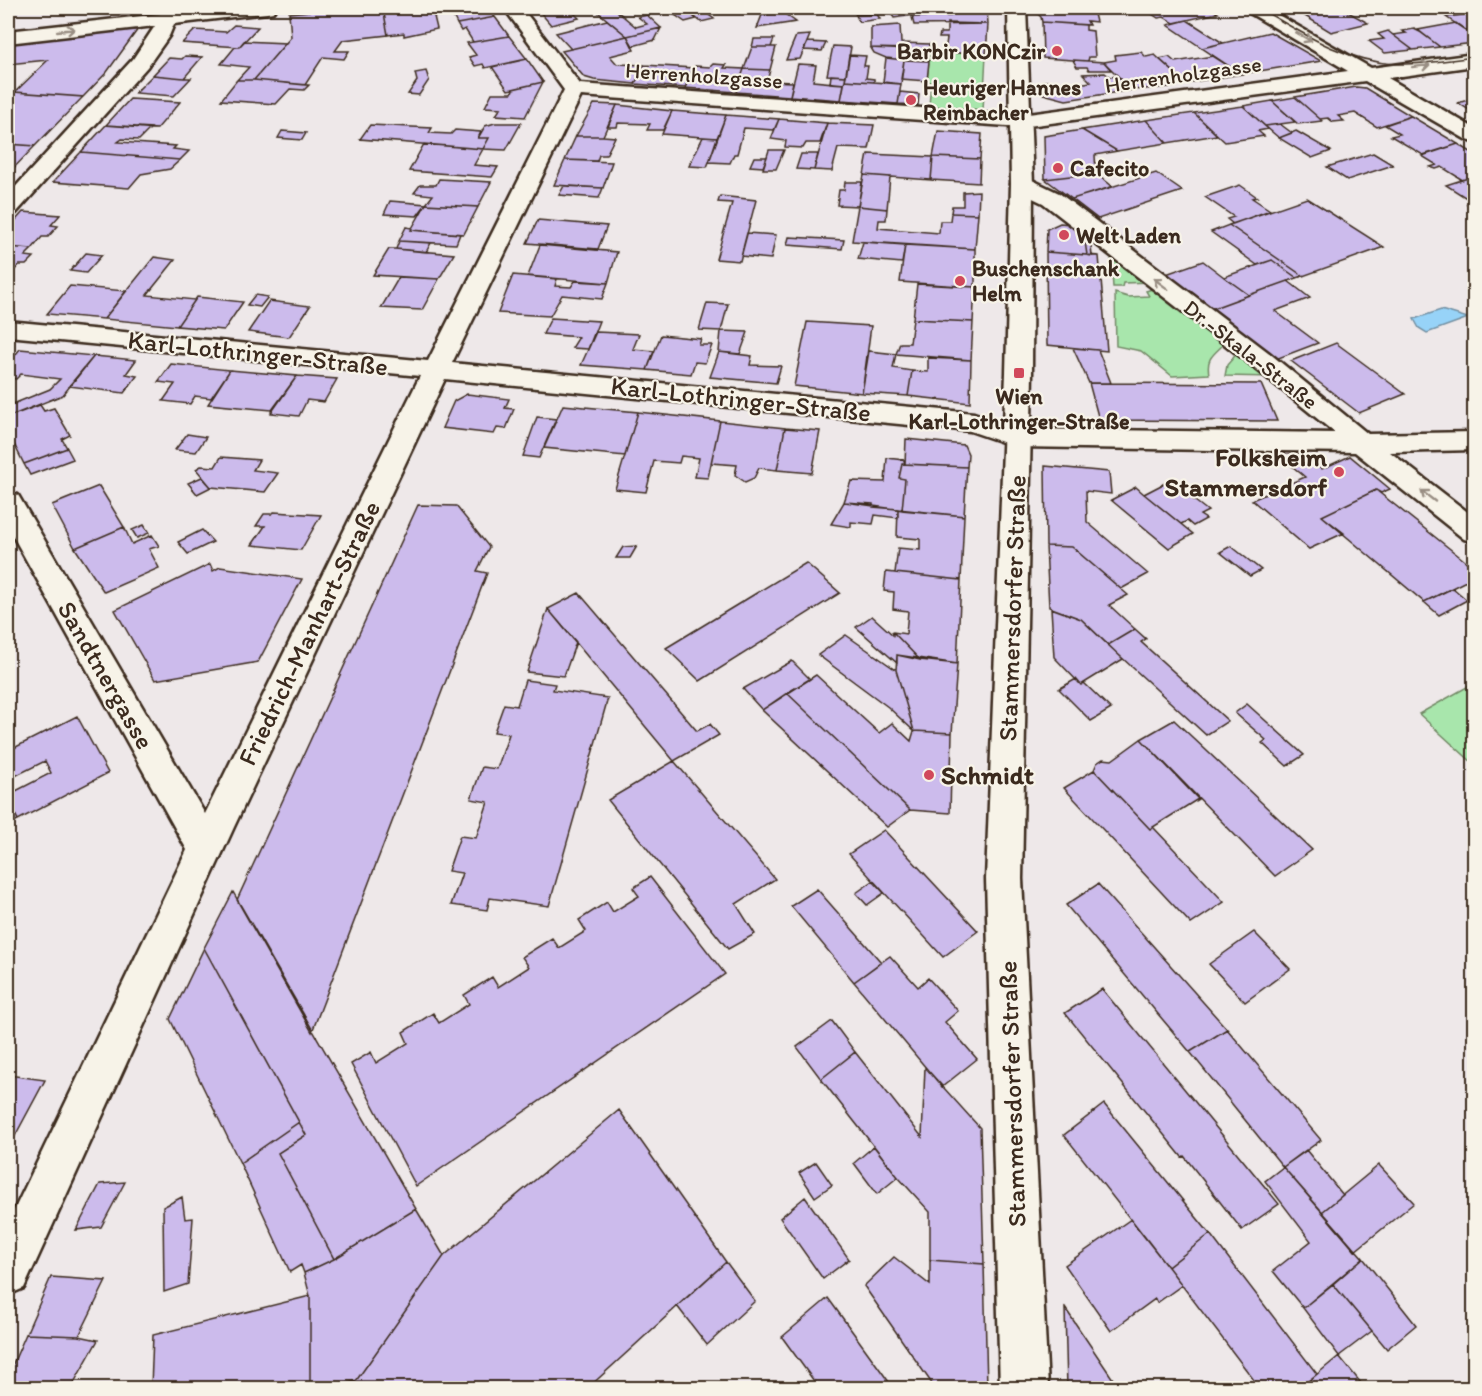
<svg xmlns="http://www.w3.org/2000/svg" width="1482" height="1396" viewBox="0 0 1482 1396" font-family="Itim,sans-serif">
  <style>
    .green { fill: #a8e6ac; stroke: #728865; stroke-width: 1.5 }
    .water { fill: #97d3f8; stroke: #728fa1; stroke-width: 1.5 }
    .building { fill: #ccbbec; stroke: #3b2a1e; stroke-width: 1.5 }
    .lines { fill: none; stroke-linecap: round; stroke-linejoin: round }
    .minor-casing { stroke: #3b2a1e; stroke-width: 5 }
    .secondary-casing { stroke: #3b2a1e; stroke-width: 5 }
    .minor { fill: #f7f3e8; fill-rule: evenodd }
    .secondary { fill: #f7f3e8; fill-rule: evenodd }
    .tram { stroke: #3b2a1e; stroke-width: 1.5 }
    .oneway { stroke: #998e83 }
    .poi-dot { fill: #d1495b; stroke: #f7f3e8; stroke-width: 2 }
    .labels { text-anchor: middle; stroke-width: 4.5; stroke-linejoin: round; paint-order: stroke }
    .far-poi-label { font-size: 22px; font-weight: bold; fill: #3b2a1e; stroke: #f7f3e8; text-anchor: start }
    .far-street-label { font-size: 22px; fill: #3b2a1e; stroke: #f7f3e8 }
    .street-label { font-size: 26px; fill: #3b2a1e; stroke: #f7f3e8 }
    .poi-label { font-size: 26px; font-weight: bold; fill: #3b2a1e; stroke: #f7f3e8; text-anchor: end }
  </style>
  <rect width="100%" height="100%" fill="#eee8e9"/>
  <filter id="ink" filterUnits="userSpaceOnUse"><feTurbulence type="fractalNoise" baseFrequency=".0167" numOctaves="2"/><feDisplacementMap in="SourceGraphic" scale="12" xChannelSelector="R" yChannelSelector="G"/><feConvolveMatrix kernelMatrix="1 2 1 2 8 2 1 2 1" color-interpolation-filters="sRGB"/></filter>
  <g filter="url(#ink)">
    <!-- green -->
    <path class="green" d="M930 51 986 55 983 110 929 106 931 82 927 81Z
      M1115 257 1150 282 1123 283 1122 287H1113L1111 260Z
      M1155 288 1222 339 1224 344C1213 355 1206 358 1209 374L1172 376 1141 351 1116 346 1115 293 1128 297 1149 296 1146 291Z
      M1240 350 1273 377 1225 376 1227 365Z
      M1474 683V764L1419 714Z"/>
    <!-- water -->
    <path class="water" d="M1441 310 1468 318 1427 333 1419 328 1414 319Z"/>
    <!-- building -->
    <path class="building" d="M343 8H383L388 35 343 40 335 51H349L344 59 323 57 305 85 254 80 291 37 289 13Z
      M383 8H432L437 29 404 36V33L388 35Z
      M475 8H486L495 17 457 24 451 12Z
      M569 8 579 18 551 25 540 12Z
      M593 8H628L617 11 636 27 647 24 638 17 647 15 661 28 627 36Z
      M878 8 882 13 856 15 853 10Z
      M943 8H987L988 24 914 25 912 17 951 16 952 8Z
      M1038 8H1085L1086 11 1094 14 1096 22 1087 21 1089 25 1042 22 1041 17 1036 12 1041 11Z
      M1149 8H1210L1218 13 1174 23 1164 17 1158 18 1146 10 1151 9Z
      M1321 8H1341L1368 23 1331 32 1300 13Z
      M701 9 714 19 701 22 689 12Z
      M913 10 915 15 894 18 890 12Z
      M689 12 696 19 685 22 675 15Z
      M782 12 796 22 757 28 762 15Z
      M1474 13V36L1446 17 1471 14Z
      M877 14 880 19 859 22 856 15Z
      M495 17 509 36 473 42 465 29 461 31 457 24Z
      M607 20 627 36 571 49 556 33Z
      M1187 20 1223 43 1202 48 1168 25Z
      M1042 22 1086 25V30L1093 31 1095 57H1089L1088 61 1043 58Z
      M947 23 988 24 986 55 945 52 947 38H939L940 33H947Z
      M1456 23 1474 36V43L1440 47 1418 30Z
      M234 25 258 27 239 47 182 43 195 30 226 32Z
      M900 25 901 43 929 44V51L871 48V27Z
      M661 28 655 40 633 46 627 36Z
      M138 29 107 72 83 97 15 92 48 60 8 64V43Z
      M1414 29 1420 32 1440 47 1413 50 1393 35 1406 33 1402 31Z
      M1388 31 1393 35 1413 50 1385 53 1369 41 1384 39 1378 34Z
      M1270 32 1321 61 1241 74 1202 48Z
      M810 35 800 59 786 60 796 36Z
      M509 36 527 59 485 68 483 64 475 66 469 57 476 55 467 43Z
      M627 36 634 50 610 56 617 64 644 65 635 84 594 80 584 77 562 51Z
      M754 39H774L771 47H752Z
      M244 41 286 43 254 80H237L249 67 221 64 235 47H239Z
      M808 42 826 43 822 51 804 50Z
      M833 46 851 47 846 76 827 75Z
      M752 47H776L770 70 744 69Z
      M871 48 907 49 904 60 886 58 874 53Z
      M1141 52 1146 57 1155 55 1186 83 1169 85 1171 87 1132 90 1104 62 1116 60 1115 55Z
      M849 55 866 56 864 66H868L866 78 874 79V82L845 80Z
      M185 56 202 57 184 78 153 75 169 58 182 59Z
      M1213 56 1241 74 1186 83 1159 59 1169 57 1175 62Z
      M886 58 904 60 901 84 883 82Z
      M527 59 543 82 508 90 492 67Z
      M904 60 929 61 927 81 901 79Z
      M1073 60 1104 62 1111 70H1089L1087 67H1077Z
      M713 64 726 65 724 68 744 69 736 92 685 88 695 66 710 67Z
      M798 64 816 65 813 81 844 84 841 100 790 96Z
      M644 65 693 68 685 88 635 84Z
      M744 69 770 70 767 81 793 82 790 96 736 92Z
      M426 71 429 80 419 95 408 94 417 81 415 73Z
      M1105 73 1110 77 1117 76 1132 90 1066 100 1043 94V81L1066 83V86L1091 82 1083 74Z
      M153 75 184 78H191L174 96 135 93Z
      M831 75 846 76 844 84 830 83Z
      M237 80H254L309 85 304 90 290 89 276 104 221 100Z
      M845 80 901 84 898 104 841 100Z
      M543 82 525 117 496 115 501 108 485 107 492 93H512L513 89Z
      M1356 87 1365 88 1411 116 1377 127 1355 113 1338 116 1344 121 1333 122 1328 118 1320 119 1295 97Z
      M14 92H15L83 97 35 146 8 144V98Z
      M900 92 919 94 918 105 898 104Z
      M1295 97 1320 119 1322 121 1298 124 1272 101Z
      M1474 98V113L1458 103Z
      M130 99 180 102 157 129 106 125Z
      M1272 101 1295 122 1265 126 1243 106Z
      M594 104 617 105 603 136H576Z
      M617 105 672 111 663 130H647L650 124 618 123 617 127H608Z
      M1243 106 1268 129 1258 131 1264 136 1225 142 1194 113Z
      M672 111 726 115 717 138 662 134Z
      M1194 113 1217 135 1167 143 1146 120Z
      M726 115 779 119 774 130 744 128 737 154H734L730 163 709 162Z
      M1411 116 1458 144 1423 155 1391 136 1400 134 1385 125Z
      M779 119 827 123 820 143H806L803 148 785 147 786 141 771 139Z
      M1146 120 1167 143 1117 151 1082 130Z
      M495 123H521L506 150 483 149 489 138H478L485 126Z
      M827 123 874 125 869 149 838 148 832 171 814 170Z
      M1280 124 1292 133 1279 138 1265 126Z
      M106 125 151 128 139 140 122 139 118 142 176 146 173 149 189 151 180 160 81 152Z
      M370 125 432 128 429 133 451 134 455 130 481 132 478 138H489L483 149 360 139Z
      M1082 130 1117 151 1095 155 1096 173 1045 179 1044 136Z
      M282 131 306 133 302 140 278 138Z
      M938 131 982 134 980 159 933 157Z
      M1296 131 1331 151 1312 158 1279 138Z
      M576 136H603L615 137 606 155H599L597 161 565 160Z
      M703 137 717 138 709 162 707 167 689 166Z
      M8 144 35 146 8 174Z
      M424 144 483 149 474 165 498 167 492 177 409 171Z
      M1458 144 1474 154V176L1459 181 1461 179 1442 167 1436 169 1430 167 1437 165 1422 156Z
      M769 150H784L776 169H763Z
      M81 152 180 160 170 169 141 174 129 188 53 182Z
      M1373 153 1393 165 1347 180 1327 167Z
      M801 154H818L814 170 796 169Z
      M868 154 933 157 931 180 864 175Z
      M754 157H767L763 167 750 166Z
      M933 157 980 159 979 183 931 180Z
      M565 160 612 162 603 188 554 185Z
      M1096 173 1113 187 1072 199 1045 179Z
      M1156 173 1182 191 1098 219 1072 199Z
      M864 175 890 177 887 209 858 206Z
      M1474 176V209L1467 204 1473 202 1446 185Z
      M439 179 491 182 478 207 426 204 433 195 414 193 420 185H436Z
      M845 182H862L858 206 837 205 839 190H844Z
      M1240 185 1257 197 1252 198 1270 210 1233 224 1227 219 1234 217 1205 197Z
      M564 186 603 188 599 198 559 195Z
      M979 191 978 214 951 213 952 206H963V192Z
      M720 196 756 200 740 261 716 259 732 203 718 202Z
      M1307 198 1384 247 1303 276 1229 225Z
      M390 201 426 204 417 216 384 214Z
      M426 204 478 207 464 234 411 230Z
      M858 206 887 209 886 220H879L878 228 939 233 940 221H950L951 213 978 214 975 249 852 241Z
      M23 212 60 215 51 225 58 226 48 237H42L32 249 8 247V229Z
      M538 220 607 226 598 249 527 243Z
      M1060 223 1070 224 1080 229 1084 235 1087 255 1046 252 1047 229Z
      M1229 225 1303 276 1297 278 1272 260 1257 265 1211 232Z
      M406 227 412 228 411 230 460 234 456 244 399 241Z
      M747 233 776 235 771 259 741 256Z
      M1084 235 1090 236 1092 256 1087 255Z
      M789 237 844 240 842 249 787 245Z
      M399 241 431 243 426 252 396 249Z
      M863 242 905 245 902 263 858 259Z
      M540 245 617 252 608 283 528 276Z
      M905 245 975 249V287L900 282Z
      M8 247 32 249 25 256 34 257 26 265H19L8 278Z
      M389 249H396L454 254 439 279 373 275Z
      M1046 252 1099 256 1107 351 1047 345Z
      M86 253 102 255 86 273 70 271Z
      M154 257 175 260 147 295 195 300 177 326 104 319Z
      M1272 260 1297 278 1249 295 1224 277Z
      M1203 261 1224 277 1249 295 1211 309 1166 274Z
      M513 275 557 279 555 286 571 287 575 281 608 283 602 299 562 295 550 316 498 313Z
      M399 277 439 279 422 310 381 308Z
      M1288 281 1310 298 1275 311 1318 343 1276 359 1211 309Z
      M917 284 975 287 973 322 913 319Z
      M70 286 126 291 104 319 47 314Z
      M255 295 268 297 260 307 247 305Z
      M197 297 243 302 224 330 177 326Z
      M269 301 310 306 289 337 248 332Z
      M707 303 728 304 721 331 699 330Z
      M551 318 599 321 588 349 572 348 579 337 543 334Z
      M913 319 973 322 971 360 896 354 900 343H910Z
      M807 322 871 326 862 393 794 386Z
      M721 331 748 332 740 354 719 352Z
      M596 332 639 334 633 349 654 351 647 370 581 365Z
      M661 335 701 339 699 345H712L705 363 695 362 691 374 647 370Z
      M1336 343 1405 394 1359 413 1291 361Z
      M1073 348 1098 350 1111 383H1089Z
      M20 349 94 356 63 395 8 417V406L50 389 60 379 21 374 16 379 8 378V364Z
      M869 351 896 354 893 368 912 371 908 396 862 393Z
      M719 352 752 356 750 365 781 366 776 383 710 377Z
      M94 356 136 360 126 374 137 376 124 393 69 386Z
      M928 358 971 360 970 403 908 396 912 371 928 372Z
      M171 364 230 370 211 398 195 396 190 404 163 401 175 384 158 382Z
      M230 370 297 376 272 410 208 404Z
      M297 376 337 379 324 402 307 400 299 416 271 413Z
      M1089 383 1261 384 1277 421 1099 420Z
      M467 394 509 399 505 408 514 409 506 429 497 428 494 434 442 428 454 401Z
      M40 405 44 411 54 408 70 435 62 439 67 448 24 464 8 432V417Z
      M563 405 638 412 625 456 544 448Z
      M638 412 720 421 708 478 695 477 699 458 681 456 679 463 654 461 646 492 615 489Z
      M537 417 556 419 539 458 523 456Z
      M720 421 785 428 777 470 759 468 754 478 745 482 735 475 737 465 711 463Z
      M785 428 820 431 812 473 777 470Z
      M187 434 206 437 196 452 175 450Z
      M906 439 964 445 968 454 967 467 905 464Z
      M67 448 73 459 30 475 24 464Z
      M1303 454 1322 469 1350 456 1390 489 1381 493 1376 490 1322 516 1344 533 1309 549 1252 500 1305 477 1286 461Z
      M221 457 259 460 253 470 278 473 265 492 211 487 196 469 201 466 215 467Z
      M887 458 904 460 905 464H902L899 478 905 479 902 510 844 502 851 481 885 482Z
      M902 464 967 467 964 516 902 510 905 479 899 478Z
      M1045 466 1109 472 1111 494 1086 491 1087 522 1148 574 1121 589 1072 547 1046 546Z
      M202 477 211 487 197 494 188 483Z
      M1169 481 1208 511 1200 515 1206 519 1193 526 1187 521 1181 524 1144 494Z
      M99 486 124 527 75 548 52 505Z
      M1136 487 1144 494 1193 534 1169 548 1111 500Z
      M1376 490 1474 568V577L1424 602 1322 516Z
      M844 502 873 504V507L898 509V518L875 515 873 524 851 522V527L831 524Z
      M418 505 456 506 489 547 477 571 487 573 312 1032 237 900Z
      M898 509 964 516 961 580 895 573 898 548 920 550V539L897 537Z
      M274 512 321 515 301 550 252 545 265 526H256L264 514H272Z
      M144 525 149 533 137 538 132 530Z
      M124 527 132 544 152 535 159 546 149 549 159 568 104 592 75 548Z
      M202 530 213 542 188 554 178 542Z
      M637 546 630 558H616L623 547Z
      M1046 546 1072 547 1128 595 1109 605 1135 629 1108 645 1081 619 1049 607Z
      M1231 546 1261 570 1250 576 1220 552Z
      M806 563 840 593 700 681 666 648Z
      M210 564 213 571 220 567 302 579 258 662 155 680 115 610Z
      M886 572 961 580 957 664 920 660 893 632 906 634 908 611 893 609 894 592 884 591Z
      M1453 588 1467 600 1439 615 1424 602Z
      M579 593 697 731 710 724 719 735 674 761 548 609Z
      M1051 608 1081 619 1123 659 1081 685 1054 657Z
      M548 609 576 642 564 676 527 672Z
      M872 616 893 635V632L920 660 897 655V663L856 627Z
      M1135 629 1146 639 1141 642 1228 721 1206 735 1108 645Z
      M846 635 896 670 914 731 888 707 818 655Z
      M897 655 957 664 952 733 914 731 896 670Z
      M792 661 810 679 762 710 743 689Z
      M816 675 879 733 892 723 911 741 914 731 952 733 950 813 910 810 787 693Z
      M1076 679 1081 685 1084 683 1111 709 1091 721 1059 689Z
      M525 680 555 684 553 690 608 698 549 906 490 898 487 910 451 905 462 873 448 871 460 836 476 838 488 802 471 799 482 767 497 769 509 734 494 732 504 704 517 706Z
      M787 693 910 810 887 827 762 710Z
      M1247 704 1304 755 1287 766 1262 743 1266 740 1235 713Z
      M77 716 108 773 18 820 8 800V795L51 773 45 761 15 776 8 759V751Z
      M1174 720 1312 850 1275 876 1141 739Z
      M1141 739 1198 799 1150 829 1094 770 1097 763 1103 759 1112 760Z
      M674 761 775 879 736 904 755 934 728 949 608 800Z
      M1094 770 1150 829 1153 827 1224 902 1191 924 1064 788Z
      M8 800 18 820 8 825Z
      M884 830 978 931 943 957 849 854Z
      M650 877 725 974 416 1186 351 1064 371 1052 376 1063 408 1043 403 1032 433 1013 439 1023 469 1004 464 995 492 977 498 987 529 967 522 957 552 938 559 948 586 931 579 920 607 902 613 912 639 896 633 888Z
      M873 881 884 893 867 905 856 893Z
      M1098 884 1227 1029 1190 1052 1066 905Z
      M817 889 881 962 854 982 791 906Z
      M233 892 416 1209 334 1259 278 1153 306 1135 204 948Z
      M1254 932 1290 969 1245 1002 1209 964Z
      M204 948 299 1122 240 1163 170 1019Z
      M890 956 918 987 928 978 958 1011 945 1022 977 1059 942 1087 854 982Z
      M1102 989 1279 1204 1242 1230 1184 1156 1182 1157 1065 1013Z
      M832 1021 855 1052 821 1079 797 1047Z
      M1227 1029 1321 1140 1283 1167 1190 1052Z
      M855 1052 922 1137 925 1067 980 1128 984 1264 930 1260V1212L898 1177 821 1079Z
      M8 1075 45 1080 8 1149Z
      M1104 1104 1210 1234 1168 1267 1064 1135Z
      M619 1110 726 1262 588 1388H351L444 1256Z
      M299 1122 306 1135 278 1153 334 1259 304 1273 301 1265 290 1272 240 1163Z
      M874 1146 898 1177 877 1194 854 1163Z
      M1306 1150 1343 1195 1322 1212 1283 1167Z
      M816 1162 832 1185 815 1197 799 1173Z
      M1379 1165 1414 1203 1355 1251 1322 1212Z
      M1283 1167 1363 1258 1303 1308 1273 1271 1311 1241 1265 1181Z
      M125 1182 101 1227 76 1230 100 1184Z
      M182 1197 185 1219 193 1218 188 1284 164 1292 163 1207Z
      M805 1197 849 1259 823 1279 780 1218Z
      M416 1209 444 1256 356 1381 321 1388H310V1296L304 1273 334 1259Z
      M1131 1219 1182 1285 1157 1303 1155 1299 1111 1331 1065 1265Z
      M1210 1234 1317 1374 1299 1388H1260L1168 1267Z
      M894 1257 930 1285V1260L984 1264 987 1388H935L864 1286Z
      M1363 1258 1416 1325 1387 1349 1333 1284Z
      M726 1262 755 1301 707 1345 677 1306Z
      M51 1277 106 1281 79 1336 26 1334Z
      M1333 1284 1372 1331 1339 1356 1303 1308Z
      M310 1296V1388H151L153 1335Z
      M828 1298 889 1382 882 1388H819L782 1337Z
      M1065 1308 1119 1388H1067Z
      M26 1334 79 1336 98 1340 71 1388H8V1375Z
      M1339 1356 1365 1388H1316L1310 1380Z
      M356 1381 351 1388H321Z"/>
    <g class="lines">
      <!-- minor casing -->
      <g class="minor-casing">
        <path id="minor" d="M163 8H181L179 12 222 8H276L273 12 267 13 174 24 169 36 147 67 16 213 8 215V195L133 59 155 26 8 43V31L160 14Z
          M504 8H522L580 84 1021 115 1348 71 1248 12 1245 8H1266L1371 68 1474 54V66L1388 78 1474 128V142L1467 140 1365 81 1021 127 581 96 452 363 974 413 1020 429 1335 433 1250 364 1043 203 1014 189 1011 184 1014 179 1022 177 1030 179 1059 193 1268 352 1368 434 1474 432V450L1390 452 1474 517V542L1464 539 1355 452 1017 447 970 431 445 379 234 827 24 1288 8 1295V1223L187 850 8 527V492L18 495 205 814 420 376 8 336V321L428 361 564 90Z"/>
      </g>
      <!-- secondary casing -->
      <g class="secondary-casing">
        <path id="secondary" d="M1008 8H1026L1033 184 1032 373 1022 879 1048 1388H1000L986 879 1006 373 1011 184Z"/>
      </g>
      <!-- minor -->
      <use href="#minor" class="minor"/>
      <!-- secondary -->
      <use href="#secondary" class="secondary"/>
      <!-- tram -->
      <path class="tram" d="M1259 8C1302 33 1344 61 1395 64 1422 65 1448 60 1474 57"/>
    </g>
    <!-- one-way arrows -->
    <defs><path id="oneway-shaft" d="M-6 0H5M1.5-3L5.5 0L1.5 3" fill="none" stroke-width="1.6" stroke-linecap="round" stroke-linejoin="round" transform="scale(1.5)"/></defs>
    <g class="oneway">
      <use href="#oneway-shaft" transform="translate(66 30) rotate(-6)"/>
      <use href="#oneway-shaft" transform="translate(1304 37) rotate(30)"/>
      <use href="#oneway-shaft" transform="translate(1421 66) rotate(-7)"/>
      <use href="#oneway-shaft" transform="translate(1161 284) rotate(-143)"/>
      <use href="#oneway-shaft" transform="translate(1428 496) rotate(-142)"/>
    </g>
  </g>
  <!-- markers -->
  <g class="poi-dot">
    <circle cx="1057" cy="51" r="6"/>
    <circle cx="911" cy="100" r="6"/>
    <circle cx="1058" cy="168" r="6"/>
    <circle cx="1064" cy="235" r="6"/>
    <circle cx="960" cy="281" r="6"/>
    <rect x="1013" y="367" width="12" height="12" rx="3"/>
    <circle cx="1339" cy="472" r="6"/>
    <circle cx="929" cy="775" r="6"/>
  </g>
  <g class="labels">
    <!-- far-poi labels -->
    <g class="far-poi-label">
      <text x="1045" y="59" text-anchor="end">Barbir KONCzir</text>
      <text x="923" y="95">Heuriger Hannes<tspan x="923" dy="25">Reinbacher</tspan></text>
      <text x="1070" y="176">Cafecito</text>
      <text x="1076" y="243">Welt Laden</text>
      <text x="972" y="276">Buschenschank<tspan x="972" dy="25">Helm</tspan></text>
      <text x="1019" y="404" text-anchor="middle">Wien<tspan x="1019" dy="25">Karl-Lothringer-Straße</tspan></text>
    </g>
    <!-- far-street labels -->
    <g class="far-street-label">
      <text transform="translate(1183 74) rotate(-8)" y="8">Herrenholzgasse</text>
      <text transform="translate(704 75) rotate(4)" y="8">Herrenholzgasse</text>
      <text transform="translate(1251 354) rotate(38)" y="8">Dr.-Skala-Straße</text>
    </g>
    <!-- street labels -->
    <g class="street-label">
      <text transform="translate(258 353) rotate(6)" y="9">Karl-Lothringer-Straße</text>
      <text transform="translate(741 399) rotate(6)" y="9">Karl-Lothringer-Straße</text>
      <text transform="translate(1012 608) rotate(-88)" y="9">Stammersdorfer Straße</text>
      <text transform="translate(309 633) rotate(-64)" y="9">Friedrich-Manhart-Straße</text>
      <text transform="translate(106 675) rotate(60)" y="9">Sandtnergasse</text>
      <text transform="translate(1012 1094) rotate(-92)" y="9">Stammersdorfer Straße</text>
    </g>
    <!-- poi labels -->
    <g class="poi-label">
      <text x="1327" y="466">Folksheim<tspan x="1327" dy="30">Stammersdorf</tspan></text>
      <text x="941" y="784" text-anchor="start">Schmidt</text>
    </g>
  </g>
  <!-- margin -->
  <rect width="1482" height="1396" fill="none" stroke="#f7f3e8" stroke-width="30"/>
  <rect x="15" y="15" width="1452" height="1366" fill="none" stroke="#3b2a1e" stroke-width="2" filter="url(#ink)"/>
</svg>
